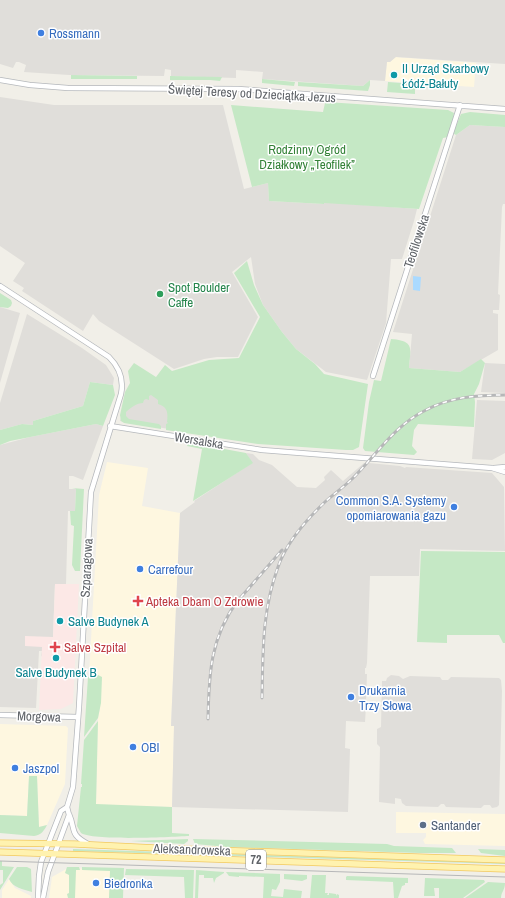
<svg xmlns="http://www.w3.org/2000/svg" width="505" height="898" viewBox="0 0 505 898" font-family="'Archivo Narrow',sans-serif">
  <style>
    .commercial { fill: #fef7e0 }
    .industrial { fill: #e0deda }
    .medical { fill: #fce8e6 }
    .green { fill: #c5e8c5 }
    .water { fill: #aadaff }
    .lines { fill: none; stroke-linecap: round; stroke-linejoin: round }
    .minor-casing { stroke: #b5b8bc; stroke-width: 6 }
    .major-casing { stroke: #f2c960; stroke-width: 7 }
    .minor { stroke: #fff; stroke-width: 4.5 }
    .major { stroke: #fff2af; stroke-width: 5.5 }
    .tram { stroke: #b6b7b8; stroke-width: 1 }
    .rail-casing { stroke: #b6b7b8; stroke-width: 3 }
    .rail { stroke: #fff; stroke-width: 1.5; stroke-dasharray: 4.5; stroke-linecap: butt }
    .shop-dot { fill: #3f7fe0; stroke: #fff; stroke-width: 1.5 }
    .culture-dot { fill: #0f9aa8; stroke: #fff; stroke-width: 1.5 }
    .leisure-dot { fill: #2e9e5b; stroke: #fff; stroke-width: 1.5 }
    .health-dot { fill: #e0444e; stroke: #fff; stroke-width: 1.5 }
    .service-dot { fill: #5c6f8a; stroke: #fff; stroke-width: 1.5 }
    .labels { text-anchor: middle; stroke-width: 3; stroke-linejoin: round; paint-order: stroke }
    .shield { fill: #fff; stroke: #8f9295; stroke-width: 1 }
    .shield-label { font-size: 12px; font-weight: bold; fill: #5f6368 }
    .shop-label { font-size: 13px; fill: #366cbe; stroke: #fff; text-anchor: start }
    .culture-label { font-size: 13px; fill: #0d838f; stroke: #fff; text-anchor: start }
    .street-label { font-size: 13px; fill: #5f6368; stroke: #fff }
    .park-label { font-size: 13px; fill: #348238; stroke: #fff }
    .leisure-label { font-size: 13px; fill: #27864d; stroke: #fff; text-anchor: start }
    .health-label { font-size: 13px; fill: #be3a42; stroke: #fff; text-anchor: start }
    .service-label { font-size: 13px; fill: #4e5e75; stroke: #fff; text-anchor: start }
  </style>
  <rect width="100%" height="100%" fill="#f1efe8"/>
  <!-- commercial -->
  <path class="commercial" d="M395 57 476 63 474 87 385 81 387 61 390 62Z
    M107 462 148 468 142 506 180 513 171 725 174 726 172 807 96 805 98 719 100 708 89 676 99 495Z
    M0 724 66 726 68 728 65 784 47 825 39 827 37 776H29L27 816 0 815Z
    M396 812 505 814V846L425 844 423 840 426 837V833H396Z
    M68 868 112 870 111 898H49L52 877Z
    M9 879 15 888 31 896V898H2V890Z"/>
  <!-- industrial -->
  <path class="industrial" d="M0 0H505V64L396 57 390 62H387L385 81 370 80 363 86 262 79 263 72 236 70V78L171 76V70L165 69 164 76 69 75 24 72 26 65 19 62H16L13 68 0 64Z
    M0 97 54 105H223L244 189 268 183 269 201 324 204V202L417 209 414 221 402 259H391L386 323 367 380 326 372 296 349 282 332 263 305 255 284 251 257 232 272 258 317 238 357H217L204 359 174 369 99 321 93 314 83 331 22 291 24 288 13 281 25 263 0 246Z
    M470 125 505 127V204H503L502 207 498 294 500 295 499 310H493V313L498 314V350L460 372 409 368 412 334 393 332 456 135Z
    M0 307 20 313 0 383Z
    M27 314 82 348 106 365 114 378 113 385 90 382 83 406 33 421V425L22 424 0 430V403Z
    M485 363 505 364V393L481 392Z
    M152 393 171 412 169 429 120 421 122 413Z
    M477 400 505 401V453L492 460 472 459Z
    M96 424 103 426 83 480 73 476H69V489H76L75 511H68L66 584H55L53 637 41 657 42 651H39L36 708 0 707V445L30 437Z
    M246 453 253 454 259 460 272 465 297 487 316 488 325 480 324 477 331 470 343 481 364 463 367 465 369 463 400 466 405 468 406 467 492 473 504 487 505 551 420 549 419 576H370L367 663 366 668H365V674H367L366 701 364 702V705L366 706 365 722 346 721 345 748 350 749 348 812 172 807 174 726H171L180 513 195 502 194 501 252 463Z
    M391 675 399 676 403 679 410 676 440 677 442 680H448L451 677 499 678 501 680 502 691 499 805 497 807 492 808 490 805H484L481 808 446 807 444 804H441L438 807 406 806 402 803 401 799 395 798V804L379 802 380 747 377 744V729L381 727 382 681H386L387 678Z"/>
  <!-- medical -->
  <path class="medical" d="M55 584H79L73 703 61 709 39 710 42 647 25 646V636L53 637Z"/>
  <!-- green -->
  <path class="green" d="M71 75 137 76V79H71Z
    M170 76H171L222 77 220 81 210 80H170Z
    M262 79 295 82 294 86 262 83Z
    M370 80V85L368 91 298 86V82L363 86Z
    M388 82 415 84V94L387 92Z
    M326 102 448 110 454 113 453 120 448 137 443 138 419 209 324 203V204L269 201 268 183 252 187 231 105 323 112 325 103Z
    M470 112 505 115V127L470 125 456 135 453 133 461 114Z
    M247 261 254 285 263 305 282 332 296 349 315 364 324 374 368 384 359 447 353 450H346L258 444 166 430V424L168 423 167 422C168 413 168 407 158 404V400L151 395 149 396V400L146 399 144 400 143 403C137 403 130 408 126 412V416L129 419 159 424 161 426V429L124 423 121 421 120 415 125 392 130 383 128 371 134 363 156 377 165 365 172 371 209 360 239 358 260 317 234 273Z
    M0 293 11 300 12 303 11 306 8 308 0 307Z
    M391 339C416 341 410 349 409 368L460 372 481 359 485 363 479 384 474 394 475 402 474 427 418 424 414 430 412 446 417 452 414 455 365 451 363 448 369 402 374 380 381 381Z
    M90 382 113 385 115 395 103 426 96 424 10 441 0 445V430L22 424 33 425V421L83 406Z
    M192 443 246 453 253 463 193 501 202 449 187 446 188 444Z
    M72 488 84 489 80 571H75L72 565 74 526 71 525 70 511H75L76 489Z
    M421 551 505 552V643H503L499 635H447V643L417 642Z
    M98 675 102 677 101 703 98 718 84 737 88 677Z
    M98 721 96 804 172 807V833L189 834V836C170 837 93 841 81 833L77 826 81 787H82V784H81L84 740Z
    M29 776H37L39 827 47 825C44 831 41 835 34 836L0 833V815L27 816Z
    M188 839V841L184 844 131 841Z
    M193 839 387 844 394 846 452 848 456 853H420L227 847 195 844Z
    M73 849 505 863V864L73 851Z
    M478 849 505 850V856L481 853Z
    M0 861H2V866L14 867 0 890V885L3 883V870H0Z
    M17 867H27L31 869 32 892C23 889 13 888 9 879Z
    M67 867H79L80 870H76L75 898H68L67 894 69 893V875L65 873Z
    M82 867 124 868 123 898H109L110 871 82 870Z
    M126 869 194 870 193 898H185L184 877 125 875Z
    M196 870 224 872V873L216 878 214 883 213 878H204V875H199L198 898H195Z
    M226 872 280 874V882L276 890 272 889 271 896 283 897 284 889 302 891 301 898H263L264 877 239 876V877L229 876Z
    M284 874 307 875V879L302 881 284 879Z
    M312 875H326L325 893H328L327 895H329V893L336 894V896L337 894 339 895V898H310Z
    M347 876 408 878V883H405V885L402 886 398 898H394L393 882 346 880V877Z
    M425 878 484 880 485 882 463 898H439V888H434L435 896H424Z
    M488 882 505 883C505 890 501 892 501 898H465Z"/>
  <!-- water -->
  <path class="water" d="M413 276 421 277 420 291 413 290Z"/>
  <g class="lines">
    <!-- minor casing -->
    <g class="minor-casing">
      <path id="minor" d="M0 80 30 85 68 88 238 89 505 109
        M0 286 109 357C119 367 124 380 121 394L91 492 79 707 73 787 67 807 69 815 48 872 43 898
        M373 376 460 105
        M110 426 262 450 492 468 505 472
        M494 468 505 467
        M0 715 78 717
        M69 814C76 830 69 834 88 844
        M38 898 39 876 41 862 61 811 67 807"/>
    </g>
    <!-- major casing -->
    <g class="major-casing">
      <path id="major" d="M0 843 75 844 156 848 505 860
        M0 852 505 869"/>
    </g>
    <!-- minor -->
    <use href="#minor" class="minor"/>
    <!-- major -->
    <use href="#major" class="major"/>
    <!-- tram -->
    <path class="tram" d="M0 861 505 877"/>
    <!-- rail casing -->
    <g class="rail-casing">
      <path id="rail" d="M235 604 282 550
        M262 698C263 651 262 611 278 567 287 541 307 519 326 501 335 493 345 486 353 478 377 454 395 425 426 410 450 397 478 395 505 395
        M208 719C209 674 210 638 238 600"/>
    </g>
    <!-- rail -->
    <use href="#rail" class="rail"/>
  </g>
  <!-- markers -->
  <g class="shop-dot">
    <circle cx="41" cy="33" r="4"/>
    <circle cx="454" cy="507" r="4"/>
    <circle cx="140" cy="569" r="4"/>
    <circle cx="351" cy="697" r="4"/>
    <circle cx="133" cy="747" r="4"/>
    <circle cx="15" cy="768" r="4"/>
    <circle cx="96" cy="883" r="4"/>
  </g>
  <g class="culture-dot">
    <circle cx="394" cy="75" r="4"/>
    <circle cx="60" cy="621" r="4"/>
    <circle cx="56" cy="658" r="4"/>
  </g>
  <circle class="leisure-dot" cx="160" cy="294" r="4"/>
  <g class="health-dot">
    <path d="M136 595h4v4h4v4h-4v4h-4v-4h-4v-4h4z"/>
    <path d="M53 641h4v4h4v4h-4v4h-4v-4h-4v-4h4z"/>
  </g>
  <circle class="service-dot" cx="423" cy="825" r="4"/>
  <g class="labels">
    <!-- shield labels -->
    <rect class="shield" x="246" y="850" width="20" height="20" rx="3"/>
    <g class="shield-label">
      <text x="256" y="864">72</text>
    </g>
    <!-- shop labels -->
    <g class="shop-label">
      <text x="49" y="38">Rossmann</text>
      <text x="446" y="505" text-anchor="end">Common S.A. Systemy<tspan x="446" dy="15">opomiarowania gazu</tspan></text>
      <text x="148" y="574">Carrefour</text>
      <text x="359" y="695">Drukarnia<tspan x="359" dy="15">Trzy Słowa</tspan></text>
      <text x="141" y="752">OBI</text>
      <text x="23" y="773">Jaszpol</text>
      <text x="104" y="888">Biedronka</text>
    </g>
    <!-- culture labels -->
    <g class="culture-label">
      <text x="402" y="73">II Urząd Skarbowy<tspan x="402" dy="15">Łódź-Bałuty</tspan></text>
      <text x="68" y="626">Salve Budynek A</text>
      <text x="56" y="677" text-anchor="middle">Salve Budynek B</text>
    </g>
    <!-- street labels -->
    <g class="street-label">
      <text transform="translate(252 93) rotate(3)" y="5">Świętej Teresy od Dzieciątka Jezus</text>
      <text transform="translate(416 241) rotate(-72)" y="5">Teofilowska</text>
      <text transform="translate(199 440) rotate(9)" y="5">Wersalska</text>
      <text transform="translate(86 568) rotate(-87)" y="5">Szparagowa</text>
      <text transform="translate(39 716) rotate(2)" y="5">Morgowa</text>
      <text transform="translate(192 849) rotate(2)" y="5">Aleksandrowska</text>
    </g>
    <!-- park labels -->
    <g class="park-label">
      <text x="307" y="154">Rodzinny Ogród<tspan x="307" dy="15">Działkowy „Teofilek”</tspan></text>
    </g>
    <!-- leisure labels -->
    <g class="leisure-label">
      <text x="168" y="292">Spot Boulder<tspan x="168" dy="15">Caffe</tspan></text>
    </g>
    <!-- health labels -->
    <g class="health-label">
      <text x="146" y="606">Apteka Dbam O Zdrowie</text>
      <text x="64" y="652">Salve Szpital</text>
    </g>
    <!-- service labels -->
    <g class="service-label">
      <text x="431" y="830">Santander</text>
    </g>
  </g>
</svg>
